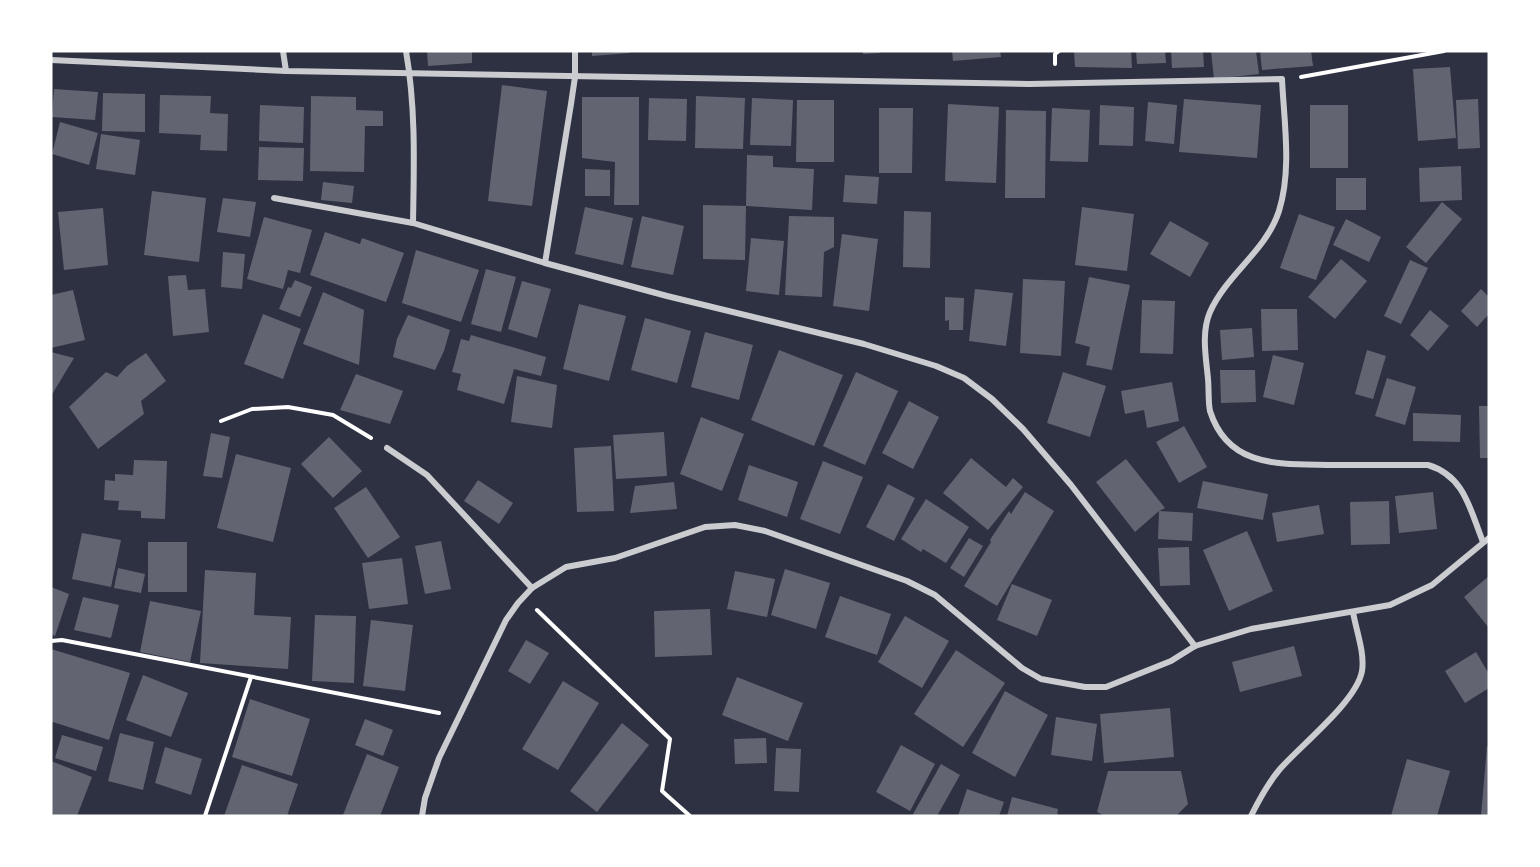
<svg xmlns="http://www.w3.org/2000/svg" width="1540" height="867" viewBox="0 0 1540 867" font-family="Roboto,sans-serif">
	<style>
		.building { fill: #626471 }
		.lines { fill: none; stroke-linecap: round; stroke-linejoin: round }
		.path { stroke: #fff; stroke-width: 4 }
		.minor { stroke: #caccd0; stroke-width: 6 }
	</style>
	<rect width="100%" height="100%" fill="#2d3142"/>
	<g class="building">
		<path d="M427,51H472V63L428,66Z"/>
		<path d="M592,51H630V53L592,56Z"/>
		<path d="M863,51H880V53L863,54Z"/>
		<path d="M952,51H1000L1001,57L953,61Z"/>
		<path d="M1074,51H1131L1132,68L1075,67Z"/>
		<path d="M1136,51H1165L1166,63L1137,64Z"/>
		<path d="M1171,51H1203L1204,67L1172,68Z"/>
		<path d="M1211,51H1256L1259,74L1214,79Z"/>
		<path d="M1260,51H1311L1313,66L1262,70Z"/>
		<path d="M1450,67L1456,138L1418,141L1413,69Z"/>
		<path d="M502,85L547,91L532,206L488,201Z"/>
		<path d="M54,89L98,92L95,120L52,117Z"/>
		<path d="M103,93L145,94V132L102,131Z"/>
		<path d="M160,95L211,96L210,113L228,114L227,151L200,150L201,135L159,133Z"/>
		<path d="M311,96L356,97V110L383,111V126H365L364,172L310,171Z"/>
		<path d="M696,96L745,98L743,149L695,148Z"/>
		<path d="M582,97H639V205H614L615,162L582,158Z"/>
		<path d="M649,98L687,99L686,141L648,140Z"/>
		<path d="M752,98L793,100L791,146L750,145Z"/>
		<path d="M1184,99L1261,105L1257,158L1179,152Z"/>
		<path d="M1478,99L1480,148L1458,149L1456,100Z"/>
		<path d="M797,100H834V162H796Z"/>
		<path d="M1148,102L1177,105L1174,144L1145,141Z"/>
		<path d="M948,104L999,107L996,183L945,181Z"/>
		<path d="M260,105L304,107L303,143L259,141Z"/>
		<path d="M1100,105L1134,107L1133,146L1099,145Z"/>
		<rect x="1310" y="105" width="38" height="63"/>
		<path d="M879,108H913L912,173H879Z"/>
		<path d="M1052,108L1090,110L1088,162L1050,161Z"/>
		<path d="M1006,110L1046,111L1045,198H1005Z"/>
		<path d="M60,122L98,133L89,165L52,154Z"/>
		<path d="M101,134L140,140L135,175L96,169Z"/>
		<path d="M259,147L304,148L303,181L258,180Z"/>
		<path d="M747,155L773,156V167L814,169L812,210L746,206Z"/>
		<path d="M1461,166L1462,200L1420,202L1419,168Z"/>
		<path d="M585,169L610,170V196H585Z"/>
		<path d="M845,175L879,177L877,204L843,202Z"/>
		<rect x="1336" y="178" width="30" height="32"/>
		<path d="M323,182L354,186L352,203L321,200Z"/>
		<path d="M152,191L206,198L199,262L144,255Z"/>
		<path d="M223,198L256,202L250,237L217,232Z"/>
		<path d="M1442,202L1462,219L1426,263L1406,247Z"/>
		<path d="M703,205L746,206L745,260L703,259Z"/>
		<path d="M585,207L633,218L623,265L575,254Z"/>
		<path d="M1082,207L1134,214L1127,271L1075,265Z"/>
		<path d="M103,208L108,265L64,270L58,212Z"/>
		<path d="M904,211L931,212L930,268L903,267Z"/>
		<path d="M1299,214L1335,227L1316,280L1280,268Z"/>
		<path d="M642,216L684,226L673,275L631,267Z"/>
		<path d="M789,216L834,217V247L824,252L822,297L785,295Z"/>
		<path d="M264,217L312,230L300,273L288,270L283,289L247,279Z"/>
		<path d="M1346,219L1381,237L1369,262L1333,245Z"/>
		<path d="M1170,221L1209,243L1190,277L1150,254Z"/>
		<path d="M325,232L360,244L362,238L404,253L386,302L310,275Z"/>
		<path d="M842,234L878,239L869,311L833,306Z"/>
		<path d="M751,238L784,241L779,295L746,291Z"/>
		<path d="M416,250L479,270L461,322L402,303Z"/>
		<path d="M223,252L245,254L242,289L221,287Z"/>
		<path d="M1341,259L1367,281L1335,319L1308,297Z"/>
		<path d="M1410,260L1428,268L1401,324L1384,316Z"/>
		<path d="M486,269L516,277L501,332L471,324Z"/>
		<path d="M186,275L188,290L205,289L209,332L173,336L168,276Z"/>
		<path d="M1089,277L1130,285L1112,370L1086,365L1090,347L1075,343Z"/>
		<path d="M1023,279L1065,281L1061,356L1020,353Z"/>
		<path d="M295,280L312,287L300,317L279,309L288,287L291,288Z"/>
		<path d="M522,281L551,289L537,338L508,329Z"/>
		<path d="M975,289L1013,293L1006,346L969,341Z"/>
		<path d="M1481,289L1489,297V314L1477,327L1461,311Z"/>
		<path d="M73,290L85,340L51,348V295Z"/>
		<path d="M323,292L364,310L359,365L303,344Z"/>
		<path d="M945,297L964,298L963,330H949V320L945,321Z"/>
		<path d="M1142,300L1175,301L1173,354L1140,353Z"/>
		<path d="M579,304L626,316L609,381L563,369Z"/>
		<path d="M1261,309H1297L1298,350L1262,351Z"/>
		<path d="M1430,310L1449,326L1428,351L1410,335Z"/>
		<path d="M263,314L301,329L283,379L244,364Z"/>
		<path d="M408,315L450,330L444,351L435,370L393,357L397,339Z"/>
		<path d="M645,318L691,331L677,383L631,370Z"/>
		<path d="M1252,328L1254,357L1222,360L1220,330Z"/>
		<path d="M705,332L753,345L739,400L691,387Z"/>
		<path d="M471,335L546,357L541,376L514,369L504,404L457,390L461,374L452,372L461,339L469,341Z"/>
		<path d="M779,350L843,375L814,446L751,420Z"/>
		<path d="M1367,350L1386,356L1373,399L1355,394Z"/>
		<path d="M51,352L74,358L51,396Z"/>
		<path d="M146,353L166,381L141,401L144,414L98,449L69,407L106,372L117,377L127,366Z"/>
		<path d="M1273,355L1304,363L1294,405L1263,397Z"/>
		<path d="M1220,370H1255L1256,402L1221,403Z"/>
		<path d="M856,372L898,391L865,465L823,446Z"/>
		<path d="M1063,372L1106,386L1090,437L1047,423Z"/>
		<path d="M356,374L403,391L390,424L340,410Z"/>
		<path d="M517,376L557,385L552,428L511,422Z"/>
		<path d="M1387,378L1416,387L1405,425L1375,416Z"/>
		<path d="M1172,382L1179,421L1147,428L1144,410L1125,414L1121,391Z"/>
		<path d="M909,401L939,417L913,469L882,453Z"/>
		<path d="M1479,406H1489V458H1480Z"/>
		<path d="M1413,413L1461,415L1460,442L1413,441Z"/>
		<path d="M701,417L744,434L722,491L680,474Z"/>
		<path d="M1184,426L1207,467L1179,483L1156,442Z"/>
		<path d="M664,432L667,476L616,479L613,435Z"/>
		<path d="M211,433L230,437L222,478L203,476Z"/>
		<path d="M329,437L362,471L333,498L301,464Z"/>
		<path d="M611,446L614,511L577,512L574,448Z"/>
		<path d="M236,454L291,468L273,542L217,528Z"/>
		<path d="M971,458L1006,487L1013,478L1023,487L988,530L943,493Z"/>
		<path d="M1126,459L1165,508L1159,511L1193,513L1192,541L1158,539L1159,511L1135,532L1096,482Z"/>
		<path d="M134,460L167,461L165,519L141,518V511L118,510L119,501L104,500L105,480L115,481V474L133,475Z"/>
		<path d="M823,461L863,477L840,534L800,519Z"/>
		<path d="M749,465L798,482L787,517L738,500Z"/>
		<path d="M478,480L513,503L499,524L464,501Z"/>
		<path d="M1203,481L1268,494L1263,520L1197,508Z"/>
		<path d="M674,482L677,509L630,513L635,486Z"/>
		<path d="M888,484L915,498L894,541L866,527Z"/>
		<path d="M366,487L400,537L368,558L334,508Z"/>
		<path d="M1025,492L1054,511L997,606L964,586L991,542L990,540L1009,511L1011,514Z"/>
		<path d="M1433,492L1437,529L1399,533L1395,496Z"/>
		<path d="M926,499L969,527L946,563L923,549L921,552L901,539Z"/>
		<path d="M1389,501L1390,544L1351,545L1350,502Z"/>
		<path d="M1319,505L1324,534L1277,542L1272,513Z"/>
		<path d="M1247,531L1273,591L1229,611L1203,550Z"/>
		<path d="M82,533L121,540L111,587L72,579Z"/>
		<path d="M969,538L983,546L964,577L950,568Z"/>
		<path d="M441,541L451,589L425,594L415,546Z"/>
		<rect x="148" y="542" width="39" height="50"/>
		<path d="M1189,547L1190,585L1160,586L1158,548Z"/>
		<path d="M402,558L408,604L369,609L362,563Z"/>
		<path d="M118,568L145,574L141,593L114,588Z"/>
		<path d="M785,569L830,583L816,629L771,615Z"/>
		<path d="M205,570L256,573L254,615L291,617L288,669L200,663Z"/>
		<path d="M735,571L775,579L767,617L727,609Z"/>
		<path d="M1489,576V628L1464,597Z"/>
		<path d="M1012,584L1052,600L1037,636L997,620Z"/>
		<path d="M51,587L69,594L55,636L51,634Z"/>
		<path d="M840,596L891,614L877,655L825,637Z"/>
		<path d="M83,597L119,605L111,638L74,630Z"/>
		<path d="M150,601L201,611L190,662L140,652Z"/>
		<path d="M710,609L712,655L655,657L654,611Z"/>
		<path d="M315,615L356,616L354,683L312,681Z"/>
		<path d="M905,616L949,641L922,688L878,662Z"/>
		<path d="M371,620L413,625L405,691L363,686Z"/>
		<path d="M526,640L549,653L530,684L508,671Z"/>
		<path d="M1294,646L1302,676L1240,692L1232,662Z"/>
		<path d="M51,649L130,673L109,740L53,722L51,726Z"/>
		<path d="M956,650L1005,683L963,747L914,714Z"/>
		<path d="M1476,652L1489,674V688L1465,703L1445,671Z"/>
		<path d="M143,675L188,693L171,737L126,720Z"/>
		<path d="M737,677L803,703L788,741L722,715Z"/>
		<path d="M563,681L599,703L558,770L522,749Z"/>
		<path d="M1005,691L1048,715L1015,777L972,753Z"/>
		<path d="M250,699L310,719L292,776L232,757Z"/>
		<path d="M1170,708L1174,757L1104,763L1100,714Z"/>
		<path d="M1056,717L1097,724L1092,761L1051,755Z"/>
		<path d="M365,719L393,730L383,756L355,745Z"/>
		<path d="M622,723L649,745L597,812L570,791Z"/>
		<path d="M120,733L154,742L143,790L108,781Z"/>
		<path d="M62,735L103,747L96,771L55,758Z"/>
		<path d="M766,738L767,763L735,764L734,739Z"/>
		<path d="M901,745L935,764L910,811L876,792Z"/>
		<path d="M1487,746L1489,747V816H1481Z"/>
		<path d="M165,747L202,759L191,795L155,783Z"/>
		<path d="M776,748L801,749L799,792L774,791Z"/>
		<path d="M367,754L399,767L380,816H346L343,815Z"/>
		<path d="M1407,759L1450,771L1437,816H1391Z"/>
		<path d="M51,761L92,777L77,816H51Z"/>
		<path d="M941,764L960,775L937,816H912Z"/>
		<path d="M242,765L298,784L287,816H224Z"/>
		<path d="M1108,771H1181L1188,804L1176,816H1105L1097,812Z"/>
		<path d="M967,789L1004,802L999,816H958Z"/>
		<path d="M1012,797L1058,809L1057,816H1007Z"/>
	</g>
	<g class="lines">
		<g class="path">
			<path d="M1055,64V54L1059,51"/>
			<path d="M1301,77L1444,51"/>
			<path d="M221,421L252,409L288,407L333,415L371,438"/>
			<path d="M537,610L670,739L662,791L690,816"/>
			<path d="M51,641L62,640L439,713"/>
			<path d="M205,816L251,677"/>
		</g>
		<g class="minor">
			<path d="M283,51L286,71"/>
			<path d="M406,51C416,109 414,165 413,223"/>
			<path d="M51,60L286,71L1029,84L1282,79C1284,122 1292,169 1279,211C1266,251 1227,274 1210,312C1201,333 1206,357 1208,379C1209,389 1208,402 1210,411C1228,468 1280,464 1328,465C1361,465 1395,465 1428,465C1465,476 1470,510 1483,542"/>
			<path d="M274,198L413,223L545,263L667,296L864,344L936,366L964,378L992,399L1023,429L1071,485L1195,646"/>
			<path d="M545,263L571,104L575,77V51"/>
			<path d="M387,448L427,475L532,588"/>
			<path d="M422,816L425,798L439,758L506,620L518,603L532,588L566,567L615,558L705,527L735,525L765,531L907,581L935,595L1022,668L1041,679L1085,687H1106L1171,661L1195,646L1251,629L1390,605L1432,585L1489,538"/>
			<path d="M1251,816C1259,800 1268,783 1280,769C1301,745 1357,701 1362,671C1365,653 1356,630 1353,612"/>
		</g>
	</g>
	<rect width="1540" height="867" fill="none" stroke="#ffffff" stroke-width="105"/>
</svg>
